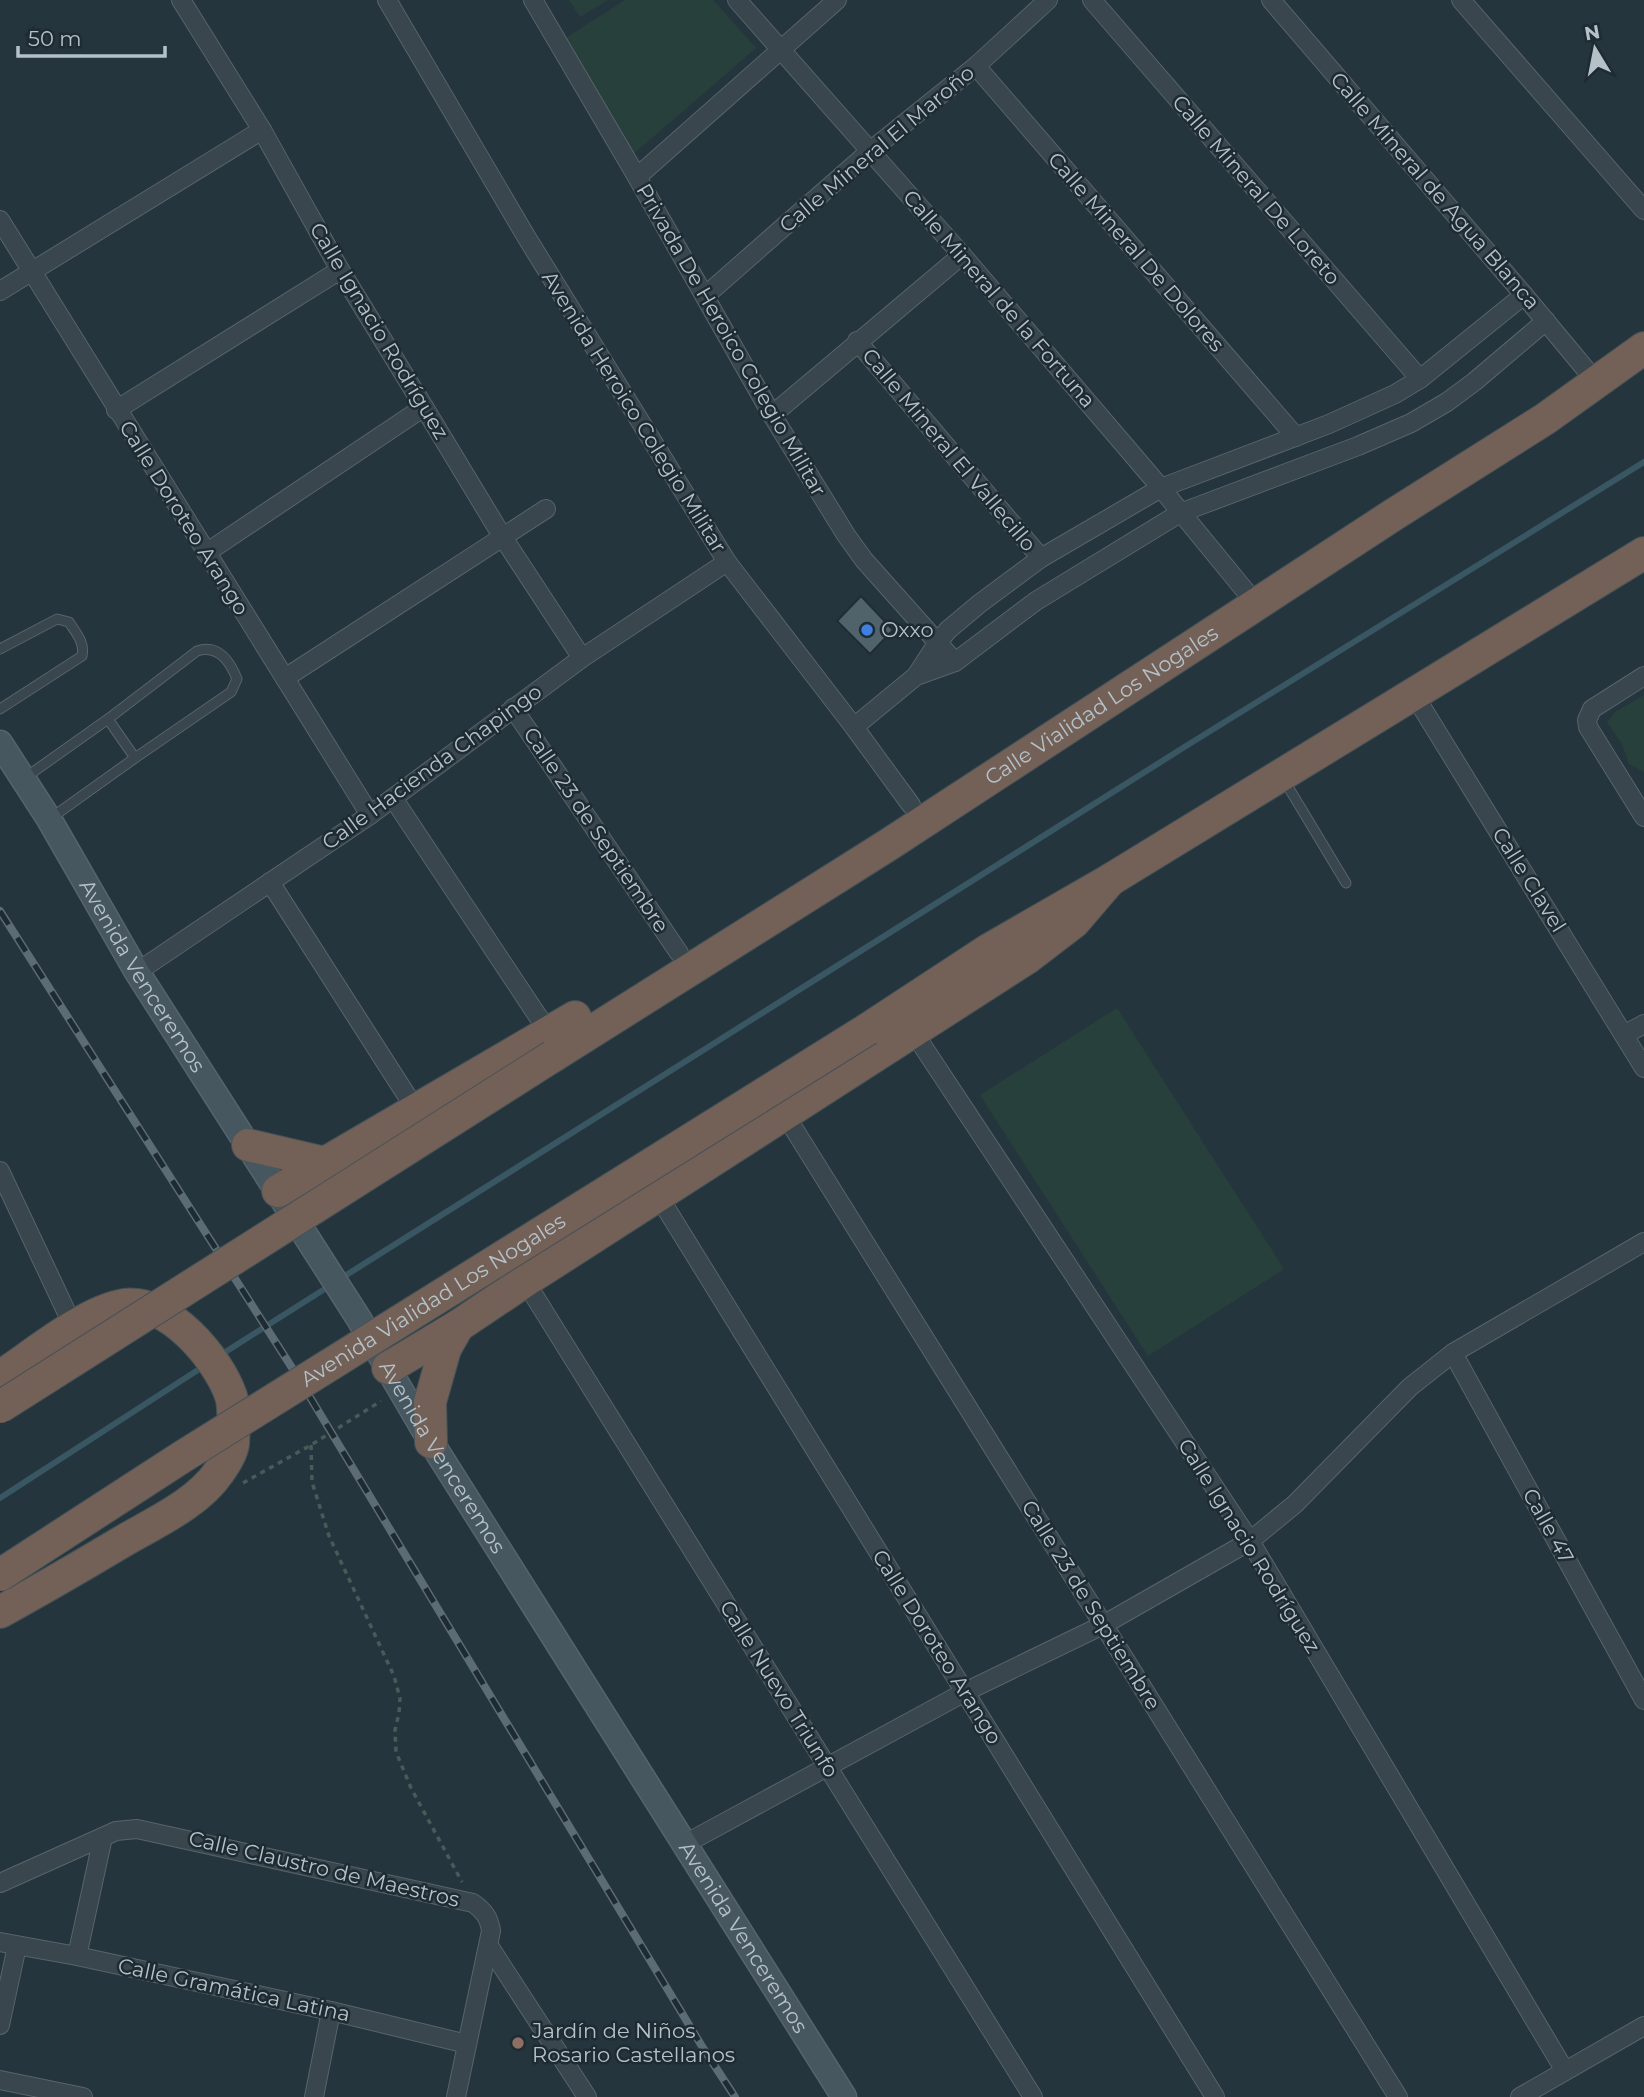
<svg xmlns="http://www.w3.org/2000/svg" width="1644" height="2097" viewBox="0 0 1644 2097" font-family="Montserrat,sans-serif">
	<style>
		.green { fill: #28403b }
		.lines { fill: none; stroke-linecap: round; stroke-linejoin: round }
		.stream { stroke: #395663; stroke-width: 6 }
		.building { fill: #50636a; stroke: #202d34; stroke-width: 2 }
		.lane-casing { stroke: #57646b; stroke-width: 11 }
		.street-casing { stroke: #57646b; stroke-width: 20 }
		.secondary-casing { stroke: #57646b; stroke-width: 27 }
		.highway-casing { stroke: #445158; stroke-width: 34 }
		.path { stroke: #475c59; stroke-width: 3.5; stroke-dasharray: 5 5; stroke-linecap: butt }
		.lane { stroke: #39464d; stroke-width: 9 }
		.street { stroke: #39464d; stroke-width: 18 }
		.secondary { stroke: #475760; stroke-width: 24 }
		.highway { stroke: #736056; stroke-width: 32 }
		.rail-casing { stroke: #5b6c74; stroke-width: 8 }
		.rail { stroke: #1e2b32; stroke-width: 5; stroke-dasharray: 16; stroke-linecap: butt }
		.highway-bridge-casing { stroke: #445158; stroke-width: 34; stroke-linecap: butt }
		.highway-bridge { stroke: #736056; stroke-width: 32 }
		.shop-dot { fill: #3f7fe0; stroke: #1e2b32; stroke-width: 2.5 }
		.education-dot { fill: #8d6e63; stroke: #1e2b32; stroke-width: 2.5 }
		.labels { text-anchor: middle; stroke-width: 5; stroke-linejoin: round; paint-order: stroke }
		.street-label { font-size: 21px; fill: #b4c1c8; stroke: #1e2b32 }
		.poi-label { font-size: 21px; fill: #b4c1c8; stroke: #1e2b32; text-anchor: start }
	</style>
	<rect width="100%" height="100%" fill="#25353d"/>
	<g class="green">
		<path d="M569,0H608L580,17Z"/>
		<path d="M625,0H713L756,48L631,156L564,39Z"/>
		<path d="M1644,695V772L1629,764L1622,744L1607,722L1615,712Z"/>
		<path d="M1117,1008L1284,1269L1148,1356L980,1095Z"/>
	</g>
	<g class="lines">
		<g class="stream">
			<path d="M340,1279L1186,746L1644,462"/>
			<path d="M219,1356L331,1285"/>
			<path d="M0,1498L204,1366"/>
		</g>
	</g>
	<path class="building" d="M861,596L893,630L870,654L837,621Z"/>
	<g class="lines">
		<defs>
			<g id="lane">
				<path d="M0,649L57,619L69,622C76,633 85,642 82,656L0,709"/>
				<path d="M108,719L197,651C218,644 230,661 237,679L231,692L135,758"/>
				<path d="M26,777L108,719L135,758L51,818"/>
				<path d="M1284,780L1346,883"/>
			</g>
			<g id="street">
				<path d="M181,0L262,130L340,270L424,407L502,536L582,658"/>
				<path d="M387,0L527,238L727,562L854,727L911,805"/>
				<path d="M533,0L637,177L772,415L846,535L864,560L955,662"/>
				<path d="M737,0L962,255L1161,488L1256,604"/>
				<path d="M1092,0L1420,379"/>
				<path d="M1271,0L1524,295L1597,383"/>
				<path d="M1461,0L1644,210"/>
				<path d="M976,66L1296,437"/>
				<path d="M637,177L837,0"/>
				<path d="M0,220L370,815"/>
				<path d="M0,291L262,130"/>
				<path d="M705,296L870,151L976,66L1048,0"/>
				<path d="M857,341L1041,558"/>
				<path d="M116,410L340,270"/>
				<path d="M772,415L962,255"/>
				<path d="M206,553L424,407"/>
				<path d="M916,676L938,642L948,630L979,604L1041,558L1161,488L1329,424L1395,394L1420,379L1524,295"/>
				<path d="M1644,676L1592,709L1587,720L1588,727L1644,817"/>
				<path d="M285,678L546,509"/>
				<path d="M1413,693L1644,1068"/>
				<path d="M513,708L679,953"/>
				<path d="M854,727L916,676L955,662L1036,601L1180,513L1358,446L1411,423L1447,402L1474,382L1546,321"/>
				<path d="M393,798L549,1033"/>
				<path d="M270,882L416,1110"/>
				<path d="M137,972L370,815L582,658L727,562"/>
				<path d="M914,1033L1250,1541L1565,2071"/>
				<path d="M1624,1035L1644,1024"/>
				<path d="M784,1113L1398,2097"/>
				<path d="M0,1171L74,1328"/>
				<path d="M659,1197L1215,2097"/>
				<path d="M525,1281L1033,2097"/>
				<path d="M1453,1353L1644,1700"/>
				<path d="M685,1844L965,1692L1103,1625L1250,1541L1295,1504L1410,1387L1453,1353L1644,1242"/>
				<path d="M0,1883L116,1831L137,1829L473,1903C484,1911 489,1917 491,1931L456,2097"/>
				<path d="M0,1942L77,1956L331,2011L467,2044"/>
				<path d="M489,1946L587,2097"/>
				<path d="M77,1956L103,1837"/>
				<path d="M0,2025L17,1946"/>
				<path d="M0,2080L83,2097"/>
				<path d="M314,2097L331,2011"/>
				<path d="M1520,2097L1644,2026"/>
			</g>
			<g id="secondary">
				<path id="s1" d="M0,743L49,819L137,972L359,1319L431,1442L844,2097"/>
			</g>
			<g id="highway">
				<path d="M868,1029L990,949L1110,880L1644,553"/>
				<path id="s2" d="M553,1056L888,845L1393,515L1545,419L1644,348"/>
				<path d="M248,1145L325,1163L575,1017"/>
				<path d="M278,1191L325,1163"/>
				<path d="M388,1368L458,1326"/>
				<path d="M0,1377C33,1355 86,1311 124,1305C168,1299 218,1358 231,1396C234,1405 234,1434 233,1444C232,1453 224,1465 219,1472C198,1503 156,1522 125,1540C83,1565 42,1589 0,1612"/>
				<path d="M431,1442L430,1402L445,1349L458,1326L525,1281L1027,958L1074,922L1110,880"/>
			</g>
		</defs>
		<use href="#lane" class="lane-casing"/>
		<use href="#street" class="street-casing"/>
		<use href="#secondary" class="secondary-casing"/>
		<use href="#highway" class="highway-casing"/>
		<g class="path">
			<path d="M311,1445L312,1482L329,1536L394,1676L400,1698L399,1713L395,1730L396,1752L411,1788L462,1882"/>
			<path d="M243,1483L311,1445L381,1401"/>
		</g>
		<use href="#lane" class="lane"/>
		<use href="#street" class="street"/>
		<use href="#secondary" class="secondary"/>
		<use href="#highway" class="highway"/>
		<defs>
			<path id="rail" d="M0,911L296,1374L703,2048L735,2097"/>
		</defs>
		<use href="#rail" class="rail-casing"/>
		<use href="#rail" class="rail"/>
		<defs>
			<g id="highway-bridge">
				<path d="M0,1407L553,1056"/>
				<path id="s3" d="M0,1575L182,1457L868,1029"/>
			</g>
		</defs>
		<use href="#highway-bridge" class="highway-bridge-casing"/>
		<use href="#highway-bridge" class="highway-bridge"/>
	</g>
	<circle class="shop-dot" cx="867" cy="630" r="7"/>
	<circle class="education-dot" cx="518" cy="2043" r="7"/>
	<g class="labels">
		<g class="street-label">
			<text transform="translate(877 149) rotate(-40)" y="7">Calle Mineral El Maroño</text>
			<text transform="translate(1256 190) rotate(49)" y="7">Calle Mineral De Loreto</text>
			<text transform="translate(1435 191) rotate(49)" y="7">Calle Mineral de Agua Blanca</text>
			<text transform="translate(1136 252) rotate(49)" y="7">Calle Mineral De Dolores</text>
			<text transform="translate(999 299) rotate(49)" y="7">Calle Mineral de la Fortuna</text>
			<text transform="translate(379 331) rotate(59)" y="7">Calle Ignacio Rodríguez</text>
			<text transform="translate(731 340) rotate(60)" y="7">Privada De Heroico Colegio Militar</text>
			<text transform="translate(634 412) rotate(58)" y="7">Avenida Heroico Colegio Militar</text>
			<text transform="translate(949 450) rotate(50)" y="7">Calle Mineral El Vallecillo</text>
			<text transform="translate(184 518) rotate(58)" y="7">Calle Doroteo Arango</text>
			<text dy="7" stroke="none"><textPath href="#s2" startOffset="651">Calle Vialidad Los Nogales</textPath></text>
			<text transform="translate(432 767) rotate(-36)" y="7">Calle Hacienda Chapingo</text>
			<text transform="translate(596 830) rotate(56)" y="7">Calle 23 de Septiembre</text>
			<text transform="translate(1529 880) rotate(58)" y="7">Calle Clavel</text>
			<text dy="7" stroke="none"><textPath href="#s1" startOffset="273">Avenida Venceremos</textPath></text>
			<text dy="7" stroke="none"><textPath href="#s3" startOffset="513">Avenida Vialidad Los Nogales</textPath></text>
			<text dy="7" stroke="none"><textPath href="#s1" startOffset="840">Avenida Venceremos</textPath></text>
			<text transform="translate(1548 1526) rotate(61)" y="7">Calle 47</text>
			<text transform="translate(1249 1546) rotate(58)" y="7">Calle Ignacio Rodríguez</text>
			<text transform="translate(1091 1605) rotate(58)" y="7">Calle 23 de Septiembre</text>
			<text transform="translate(937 1647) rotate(58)" y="7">Calle Doroteo Arango</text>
			<text transform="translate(779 1689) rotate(58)" y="7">Calle Nuevo Triunfo</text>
			<text transform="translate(324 1869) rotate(13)" y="7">Calle Claustro de Maestros</text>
			<text dy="7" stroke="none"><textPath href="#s1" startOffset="1407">Avenida Venceremos</textPath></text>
			<text transform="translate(234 1990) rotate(12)" y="7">Calle Gramática Latina</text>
		</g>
		<g class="poi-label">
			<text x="881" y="637">Oxxo</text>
			<text x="532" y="2038">Jardín de Niños<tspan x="532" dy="24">Rosario Castellanos</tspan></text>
		</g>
	</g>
	<g transform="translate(1595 49) rotate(350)" stroke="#1e2b32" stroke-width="5" paint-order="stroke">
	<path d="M0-5L12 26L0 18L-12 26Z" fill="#b4c1c8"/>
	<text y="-10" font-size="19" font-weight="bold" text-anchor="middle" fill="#b4c1c8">N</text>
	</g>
	<path d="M18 46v10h147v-10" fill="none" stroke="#b4c1c8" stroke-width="3.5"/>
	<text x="28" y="46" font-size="21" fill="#b4c1c8" stroke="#1e2b32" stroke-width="5" paint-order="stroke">50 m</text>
</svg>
